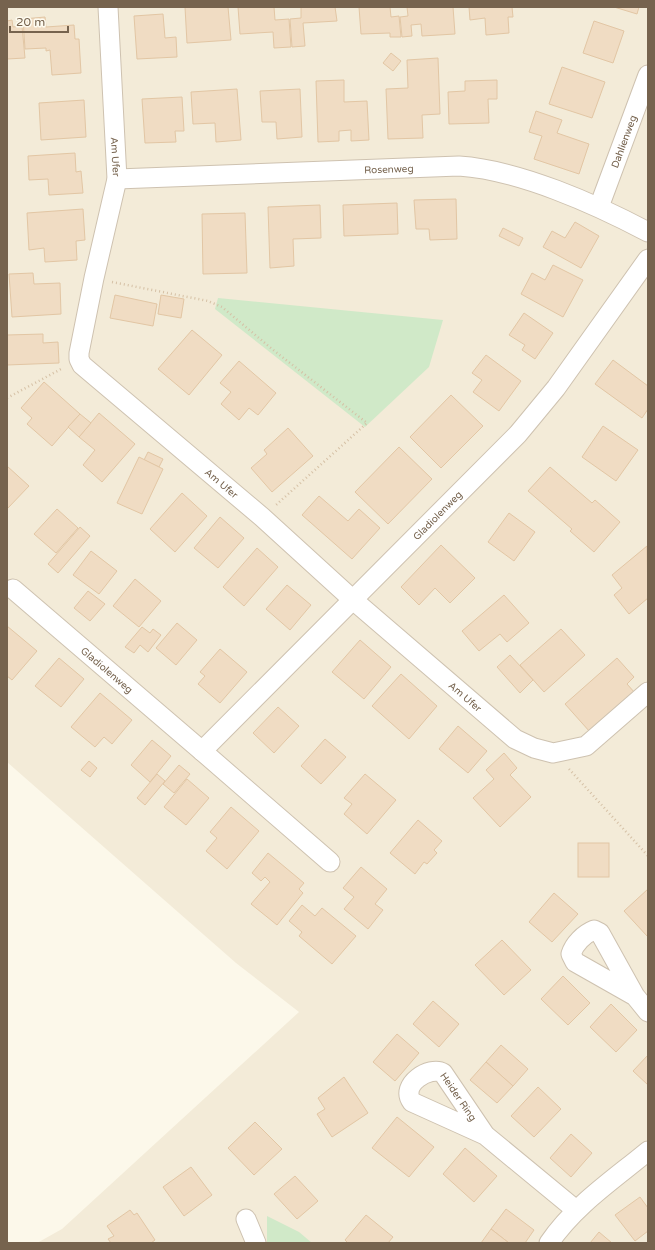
<svg xmlns="http://www.w3.org/2000/svg" width="655" height="1250" viewBox="0 0 655 1250" font-family="'Varela Round',sans-serif">
	<style>
		.residential { fill: #f3ebd8 }
		.green { fill: #d0e9c8 }
		.building { fill: #f0dcc3; stroke: #e2c6a4 }
		.lines { fill: none; stroke-linecap: round; stroke-linejoin: round }
		.minor-casing { stroke: #cec2b0; stroke-width: 21 }
		.path { stroke: #d5c0a5; stroke-width: 2.5; stroke-dasharray: 1 3; stroke-linecap: butt }
		.minor { stroke: #fff; stroke-width: 19 }
		.labels { text-anchor: middle; stroke-width: 3; stroke-linejoin: round; paint-order: stroke }
		.street-label { font-size: 10px; fill: #76634e; stroke: #fefbf0 }
	</style>
	<rect width="100%" height="100%" fill="#fcf8ea"/>
	<path class="residential" d="M7,7H648V1243H37L62,1229L299,1012L236,963L7,762Z"/>
	<g class="green">
		<path d="M218,298L443,320L429,367L365,427L215,309Z"/>
		<path d="M267,1216L299,1232L312,1243H267Z"/>
	</g>
	<g class="building">
		<path d="M185,7H228L231,40L187,43Z"/>
		<path d="M238,7H274L275,20L289,19L291,47L274,48L273,32L240,34Z"/>
		<path d="M301,7H335L337,21L303,23L305,46L292,47L290,19L301,18Z"/>
		<path d="M359,7H390L391,17L399,16L401,37H390V33L361,34Z"/>
		<path d="M407,7H453L455,34L422,36L421,24L411,25L412,36L402,37L400,17L408,16Z"/>
		<path d="M469,7H512L513,17H508L509,33L486,35L485,18L470,20Z"/>
		<path d="M614,7H639L637,14Z"/>
		<path d="M163,14L165,38L176,37L177,57L137,59L134,16Z"/>
		<path d="M45,17L46,27L74,25L75,39H79L81,73L52,75L50,50L46,51V48L25,49L23,19Z"/>
		<path d="M12,20L13,27L22,26L25,58L7,59V21Z"/>
		<path d="M594,21L624,31L613,63L583,53Z"/>
		<path d="M391,53L401,61L393,71L383,63Z"/>
		<path d="M438,58L440,114L422,115L423,138L388,139L386,89L408,88L407,60Z"/>
		<path d="M562,67L605,82L592,118L549,104Z"/>
		<path d="M344,80V102L367,101L369,140L351,141V130L339,131V141L318,142L316,81Z"/>
		<path d="M497,80V99H488L489,123L449,124L448,92L465,91V81Z"/>
		<path d="M237,89L241,140L216,142L215,123L193,124L191,92Z"/>
		<path d="M300,89L302,137L277,139L276,122H262L260,91Z"/>
		<path d="M182,97L184,131H175L176,142L145,143L142,99Z"/>
		<path d="M84,100L86,137L41,140L39,103Z"/>
		<path d="M536,111L562,120L557,133L589,144L579,174L534,159L542,136L529,132Z"/>
		<path d="M75,153L76,172L81,171L83,193L49,195L48,179L29,180L28,156Z"/>
		<path d="M456,199L457,239L430,240L429,229H416L414,200Z"/>
		<path d="M397,203L398,234L344,236L343,205Z"/>
		<path d="M320,205L321,238L293,239L294,266L270,268L268,207Z"/>
		<path d="M83,209L85,240L76,241L77,260L45,262L44,248L29,250L27,213Z"/>
		<path d="M245,213L247,273L203,274L202,214Z"/>
		<path d="M575,222L599,236L581,268L543,247L552,231L565,238Z"/>
		<path d="M503,228L523,238L519,246L499,236Z"/>
		<path d="M553,265L583,280L563,317L521,294L532,273L545,280Z"/>
		<path d="M33,273L34,284L60,283L61,314L12,317L9,274Z"/>
		<path d="M115,295L157,304L153,326L110,318Z"/>
		<path d="M161,295L184,299L181,318L158,314Z"/>
		<path d="M524,313L553,333L535,359L522,350L525,345L509,335Z"/>
		<path d="M192,330L222,355L189,395L158,369Z"/>
		<path d="M43,334V343L58,342L59,363L7,365V335Z"/>
		<path d="M486,355L521,381L499,411L473,392L482,380L472,373Z"/>
		<path d="M613,360L648,386V409L642,418L595,384Z"/>
		<path d="M239,361L276,393L258,415L249,408L239,420L221,404L231,392L220,383Z"/>
		<path d="M44,382L80,414L52,446L27,424L32,418L21,408Z"/>
		<path d="M451,395L483,426L441,468L410,437Z"/>
		<path d="M99,413L135,444L102,482L83,465L95,450L79,437Z"/>
		<path d="M80,414L91,423L79,437L68,427Z"/>
		<path d="M603,426L638,450L616,481L582,457Z"/>
		<path d="M288,428L313,456L272,492L251,468L267,454L264,450Z"/>
		<path d="M399,447L432,479L388,524L355,492Z"/>
		<path d="M148,452L163,459L159,467L144,460Z"/>
		<path d="M139,457L163,469L142,514L117,503Z"/>
		<path d="M7,466L29,486L8,508H7Z"/>
		<path d="M550,467L592,503L595,500L620,522L594,552L570,531L572,529L528,491Z"/>
		<path d="M182,493L207,516L175,552L150,529Z"/>
		<path d="M319,496L348,521L359,509L380,528L352,559L302,515Z"/>
		<path d="M57,509L78,528L56,553L34,534Z"/>
		<path d="M509,513L535,532L514,561L488,542Z"/>
		<path d="M220,517L244,538L218,568L194,548Z"/>
		<path d="M80,527L90,536L58,573L48,564Z"/>
		<path d="M441,545L475,578L450,603L435,588L419,605L401,587Z"/>
		<path d="M647,546L648,598L629,614L614,595L622,588L612,575Z"/>
		<path d="M257,548L278,567L244,606L223,587Z"/>
		<path d="M91,551L117,571L99,594L73,575Z"/>
		<path d="M135,579L161,601L139,627L113,606Z"/>
		<path d="M287,585L311,605L290,630L266,609Z"/>
		<path d="M88,591L105,604L90,621L74,608Z"/>
		<path d="M504,595L529,623L507,642L500,634L479,651L462,631Z"/>
		<path d="M177,623L197,640L176,665L156,648Z"/>
		<path d="M7,626L37,651L12,680L7,676Z"/>
		<path d="M142,627L150,633L153,629L161,635L148,652L140,645L134,653L125,647Z"/>
		<path d="M561,629L585,655L544,692L520,665Z"/>
		<path d="M360,640L391,667L364,699L332,672Z"/>
		<path d="M220,649L247,672L220,703L198,684L205,676L200,672Z"/>
		<path d="M510,655L533,680L520,693L497,667Z"/>
		<path d="M59,658L84,679L61,707L35,686Z"/>
		<path d="M617,658L634,677L627,684L635,693L590,732L565,704Z"/>
		<path d="M401,674L437,706L409,739L372,706Z"/>
		<path d="M100,693L132,720L112,744L104,737L95,747L71,727Z"/>
		<path d="M278,707L299,726L274,753L253,733Z"/>
		<path d="M458,726L487,751L468,773L439,749Z"/>
		<path d="M325,739L346,757L321,784L301,766Z"/>
		<path d="M152,740L171,756L150,782L131,765Z"/>
		<path d="M504,753L517,768L510,775L531,797L500,827L473,798L494,779L486,770Z"/>
		<path d="M89,761L97,768L90,777L81,770Z"/>
		<path d="M179,765L190,774L174,793L163,784Z"/>
		<path d="M157,774L165,781L145,805L137,798Z"/>
		<path d="M365,774L396,800L367,834L344,814L352,804L344,798Z"/>
		<path d="M187,779L209,798L186,825L164,807Z"/>
		<path d="M231,807L259,831L227,869L206,851L217,838L210,832Z"/>
		<path d="M418,820L442,841L434,850L437,853L427,864L424,862L415,874L390,853Z"/>
		<rect x="578" y="843" width="31" height="34"/>
		<path d="M268,853L304,883L299,889L303,893L277,925L251,904L270,882L265,877L261,881L252,873Z"/>
		<path d="M361,867L387,889L375,904L383,910L368,929L344,909L354,897L343,888Z"/>
		<path d="M648,889V934L647,936L624,911Z"/>
		<path d="M554,893L578,914L552,942L529,922Z"/>
		<path d="M302,905L315,916L322,908L356,936L332,964L299,936L302,932L289,921Z"/>
		<path d="M502,940L531,970L504,995L475,965Z"/>
		<path d="M563,976L590,1003L568,1025L541,999Z"/>
		<path d="M433,1001L459,1024L439,1047L413,1024Z"/>
		<path d="M611,1004L637,1030L616,1052L590,1027Z"/>
		<path d="M397,1034L419,1053L395,1081L373,1062Z"/>
		<path d="M501,1045L528,1069L513,1086L486,1062Z"/>
		<path d="M648,1055V1085L633,1071Z"/>
		<path d="M486,1062L513,1086L497,1103L470,1080Z"/>
		<path d="M344,1077L368,1113L332,1137L317,1114L325,1109L318,1098Z"/>
		<path d="M538,1087L561,1109L534,1137L511,1116Z"/>
		<path d="M397,1117L434,1147L409,1177L372,1148Z"/>
		<path d="M255,1122L282,1149L254,1175L228,1148Z"/>
		<path d="M571,1134L592,1153L571,1177L550,1158Z"/>
		<path d="M465,1148L497,1176L474,1202L443,1174Z"/>
		<path d="M191,1167L212,1195L184,1216L163,1187Z"/>
		<path d="M295,1176L318,1201L297,1219L274,1194Z"/>
		<path d="M640,1197L648,1208V1231L635,1241L615,1215Z"/>
		<path d="M506,1209L534,1230L525,1243H509L491,1229Z"/>
		<path d="M130,1210L134,1215L137,1213L155,1240L151,1243H111L108,1239L114,1236L107,1226Z"/>
		<path d="M366,1215L393,1237L388,1243H348L345,1240Z"/>
		<path d="M491,1229L509,1243H481Z"/>
		<path d="M599,1232L612,1243H590Z"/>
	</g>
	<g class="lines">
		<defs>
			<g id="minor">
				<path id="s1" d="M108,7L117,179L94,278L79,353V359L82,365L262,517L352,599L515,739L534,748L553,753L586,746L648,692"/>
				<path id="s2" d="M117,179L459,166C519,170 595,204 648,232"/>
				<path id="s3" d="M599,207L648,75"/>
				<path id="s4" d="M13,589L202,751L518,434L556,388L648,259"/>
				<path d="M202,751L330,862"/>
				<path d="M635,996L575,962L571,954C574,944 584,934 594,930L600,933L635,996L648,1012"/>
				<path id="s5" d="M485,1135L412,1102C399,1085 430,1065 443,1073L485,1135L576,1210"/>
				<path d="M246,1219L256,1243"/>
				<path d="M549,1243C575,1205 613,1180 648,1151"/>
			</g>
		</defs>
		<use href="#minor" class="minor-casing"/>
		<g class="path">
			<path d="M112,282L208,301L222,307L272,349L367,423L276,505"/>
			<path d="M7,398L63,368"/>
			<path d="M569,769L648,856"/>
		</g>
		<use href="#minor" class="minor"/>
	</g>
	<g class="labels">
		<g class="street-label">
			<text dy="4" stroke="none"><textPath href="#s3" startOffset="70">Dahlienweg</textPath></text>
			<text dy="4" stroke="none"><textPath href="#s1" startOffset="150">Am Ufer</textPath></text>
			<text dy="4" stroke="none"><textPath href="#s2" startOffset="272">Rosenweg</textPath></text>
			<text dy="4" stroke="none"><textPath href="#s1" startOffset="546">Am Ufer</textPath></text>
			<text dy="4" stroke="none"><textPath href="#s4" startOffset="582">Gladiolenweg</textPath></text>
			<text dy="4" stroke="none"><textPath href="#s4" startOffset="124">Gladiolenweg</textPath></text>
			<text dy="4" stroke="none"><textPath href="#s1" startOffset="870">Am Ufer</textPath></text>
			<text dy="4" stroke="none"><textPath href="#s5" startOffset="163">Heider Ring</textPath></text>
		</g>
	</g>
	<rect width="655" height="1250" fill="none" stroke="#76634e" stroke-width="16"/>
	<path d="M10 26v6h58v-6" fill="none" stroke="#76634e" stroke-width="2"/>
	<text x="16" y="26" font-size="12" fill="#76634e" stroke="#fefbf0" stroke-width="3" paint-order="stroke">20 m</text>
</svg>
